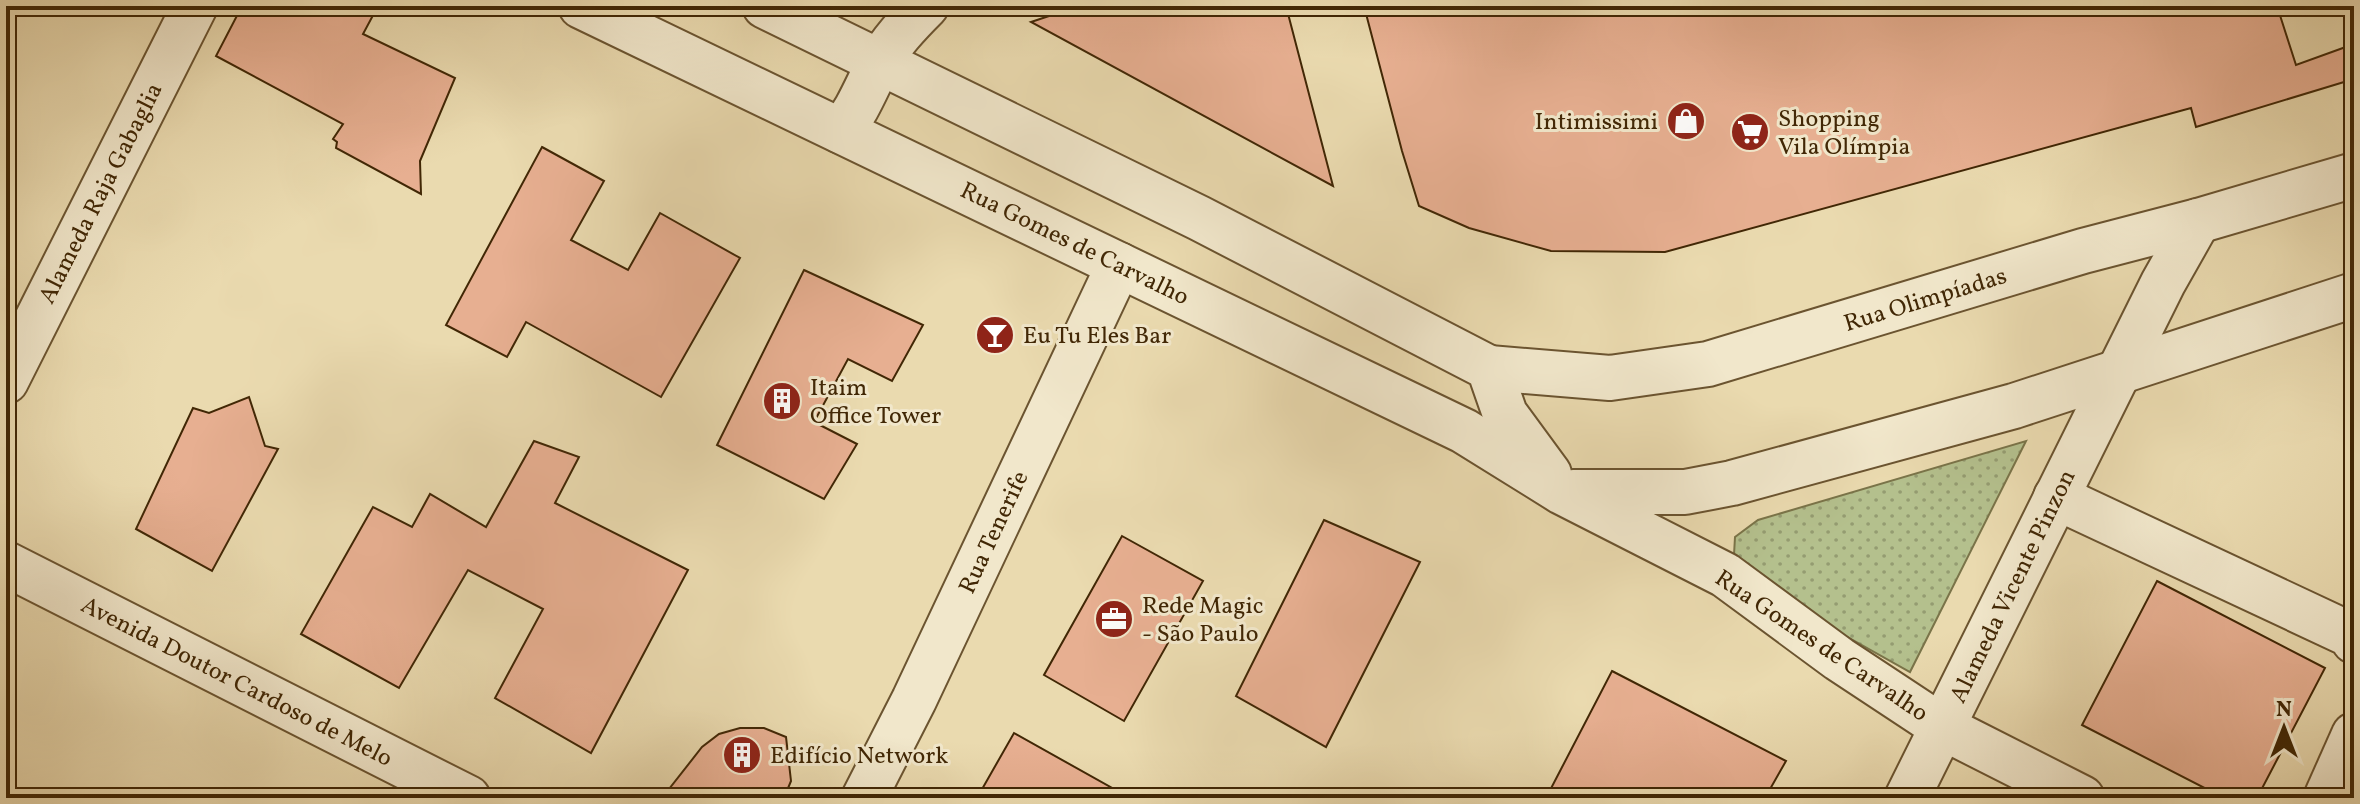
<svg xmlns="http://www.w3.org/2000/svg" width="2360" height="804" viewBox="0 0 2360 804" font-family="Vollkorn,serif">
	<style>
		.park { fill: url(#park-dots); stroke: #7a7449; stroke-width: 2 }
		.building { fill: #e7af91; stroke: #412705; stroke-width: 2 }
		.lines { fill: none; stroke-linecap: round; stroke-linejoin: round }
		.minor-casing { stroke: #6b5430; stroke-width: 48 }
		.minor { stroke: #f1e7cb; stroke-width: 44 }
		.labels { text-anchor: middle; stroke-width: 6; stroke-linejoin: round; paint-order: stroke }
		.poi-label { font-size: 24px; fill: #412705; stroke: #f1e7cb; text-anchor: start }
		.street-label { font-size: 24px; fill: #412705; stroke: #f1e7cb }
	</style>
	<defs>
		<pattern id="park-dots" width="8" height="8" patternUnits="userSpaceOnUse" patternTransform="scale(2)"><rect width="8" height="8" fill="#b4c08d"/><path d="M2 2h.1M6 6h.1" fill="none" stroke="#949c71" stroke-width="1.8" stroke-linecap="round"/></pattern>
	</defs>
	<rect width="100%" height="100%" fill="#eadaaf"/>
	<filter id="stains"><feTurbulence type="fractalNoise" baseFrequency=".0025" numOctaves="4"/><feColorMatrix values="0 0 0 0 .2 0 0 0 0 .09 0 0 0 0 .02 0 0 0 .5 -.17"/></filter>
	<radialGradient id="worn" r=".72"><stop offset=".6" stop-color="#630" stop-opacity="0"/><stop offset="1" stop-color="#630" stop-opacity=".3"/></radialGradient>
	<path class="park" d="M2026,441L1910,672L1733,573L1735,537L1758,520Z"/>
	<g class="building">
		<path d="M242,6H378L363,34L455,78L420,161L421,194L336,148L337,142L333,139L343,124L216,56Z"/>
		<path d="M1079,6H1286L1333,186L1031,22Z"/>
		<path d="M1364,6H2277L2296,65L2354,44V79L2196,127L2191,108L1665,252L1551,251L1469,228L1419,206L1402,151Z"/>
		<path d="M542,147L604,181L571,240L628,270L660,213L740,258L661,397L526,322L507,357L446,325Z"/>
		<path d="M804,270L923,325L892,381L848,359L814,422L857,444L824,499L717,445Z"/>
		<path d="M249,397L265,446L278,449L212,571L136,529L193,408L209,413Z"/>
		<path d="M534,441L579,457L555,503L688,570L591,753L495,698L543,609L468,570L399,688L301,634L373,507L412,527L430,494L486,527Z"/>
		<path d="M1324,520L1420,562L1326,747L1236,696Z"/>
		<path d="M1122,536L1203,581L1124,721L1044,675Z"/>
		<path d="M2157,581L2325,668L2257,798H2224L2082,725Z"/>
		<path d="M1612,671L1786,761L1765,798H1546Z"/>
		<path d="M740,728H764L786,737L791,781L784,798H662L702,747L719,734Z"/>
		<path d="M1014,733L1130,798H977Z"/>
	</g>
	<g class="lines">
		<defs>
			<g id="minor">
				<path d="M581,6L1464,431L1562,492L1725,575L1839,659L1942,727L2082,798"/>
				<path d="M765,6L1199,218L1489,368L1505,414L1549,474"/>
				<path d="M841,131C858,110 866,88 878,65C891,42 908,24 926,6"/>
				<path d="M1489,368L1610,378L1708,364L2083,251L2198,221L2354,175"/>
				<path d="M6,381L195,6"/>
				<path d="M1573,492H1685L1732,483L2014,406L2354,295"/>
				<path d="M2056,497L2353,636L2354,641"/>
				<path d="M6,564L468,798"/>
				<path d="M864,798L914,700L1119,265"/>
				<path d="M1907,798L2163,283L2198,221"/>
				<path d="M2326,798L2354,735"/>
			</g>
		</defs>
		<use href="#minor" class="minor-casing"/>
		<use href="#minor" class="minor"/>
	</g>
	<defs>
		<symbol id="shop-disc" viewBox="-11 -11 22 22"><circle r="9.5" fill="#8f2418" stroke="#f1e7cb"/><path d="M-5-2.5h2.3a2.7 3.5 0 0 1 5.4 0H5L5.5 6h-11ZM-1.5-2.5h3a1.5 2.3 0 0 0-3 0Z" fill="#fff"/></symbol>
		<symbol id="supermarket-disc" viewBox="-11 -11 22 22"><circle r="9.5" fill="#8f2418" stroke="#f1e7cb"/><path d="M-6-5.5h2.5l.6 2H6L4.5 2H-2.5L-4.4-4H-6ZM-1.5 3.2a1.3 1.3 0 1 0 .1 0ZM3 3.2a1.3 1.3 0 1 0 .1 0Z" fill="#fff"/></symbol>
		<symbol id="bar-disc" viewBox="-11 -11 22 22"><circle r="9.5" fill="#8f2418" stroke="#f1e7cb"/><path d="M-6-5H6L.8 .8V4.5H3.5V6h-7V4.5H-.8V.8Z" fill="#fff"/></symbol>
		<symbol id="building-disc" viewBox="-11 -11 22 22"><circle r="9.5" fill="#8f2418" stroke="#f1e7cb"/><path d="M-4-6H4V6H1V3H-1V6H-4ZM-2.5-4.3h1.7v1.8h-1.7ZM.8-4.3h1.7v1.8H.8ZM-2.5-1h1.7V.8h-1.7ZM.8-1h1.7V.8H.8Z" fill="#fff"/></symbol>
		<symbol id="office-disc" viewBox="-11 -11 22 22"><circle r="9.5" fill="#8f2418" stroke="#f1e7cb"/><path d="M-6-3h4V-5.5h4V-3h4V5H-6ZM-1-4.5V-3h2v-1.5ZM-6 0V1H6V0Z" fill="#fff"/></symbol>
	</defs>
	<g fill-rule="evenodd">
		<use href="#shop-disc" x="1664" y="99" width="44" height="44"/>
		<use href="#supermarket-disc" x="1728" y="110" width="44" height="44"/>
		<use href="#bar-disc" x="973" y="313" width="44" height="44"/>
		<use href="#building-disc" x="760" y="379" width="44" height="44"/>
		<use href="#office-disc" x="1092" y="597" width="44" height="44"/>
		<use href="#building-disc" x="720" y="733" width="44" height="44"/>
	</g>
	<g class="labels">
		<g class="poi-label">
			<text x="1778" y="126">Shopping<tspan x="1778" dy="28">Vila Olímpia</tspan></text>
			<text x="1658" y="129" text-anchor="end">Intimissimi</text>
			<text x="1023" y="343">Eu Tu Eles Bar</text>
			<text x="810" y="395">Itaim<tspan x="810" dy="28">Office Tower</tspan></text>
			<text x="1142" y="613">Rede Magic<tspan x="1142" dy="28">- São Paulo</tspan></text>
			<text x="770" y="763">Edifício Network</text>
		</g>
		<g class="street-label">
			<text transform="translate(100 193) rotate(-63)" y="8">Alameda Raja Gabaglia</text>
			<text transform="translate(1075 243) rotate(26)" y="8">Rua Gomes de Carvalho</text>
			<text transform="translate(1925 299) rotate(-17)" y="8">Rua Olimpíadas</text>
			<text transform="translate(993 532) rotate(-65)" y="8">Rua Tenerife</text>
			<text transform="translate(2012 586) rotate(-64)" y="8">Alameda Vicente Pinzon</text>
			<text transform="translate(1822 645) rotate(34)" y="8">Rua Gomes de Carvalho</text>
			<text transform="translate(237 681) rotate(27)" y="8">Avenida Doutor Cardoso de Melo</text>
		</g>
	</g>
	<rect width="2360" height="804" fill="none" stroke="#eadaaf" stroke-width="32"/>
	<rect x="8" y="8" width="2344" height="788" fill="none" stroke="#412705" stroke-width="4"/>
	<rect x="16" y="16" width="2328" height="772" fill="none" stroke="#412705" stroke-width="2"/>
	<g transform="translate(2284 728)" stroke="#f1e7cb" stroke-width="6" paint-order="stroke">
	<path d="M0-6L14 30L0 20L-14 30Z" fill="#412705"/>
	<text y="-12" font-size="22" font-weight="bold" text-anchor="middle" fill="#412705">N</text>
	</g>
	<rect width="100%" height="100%" filter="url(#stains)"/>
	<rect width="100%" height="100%" fill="url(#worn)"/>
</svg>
